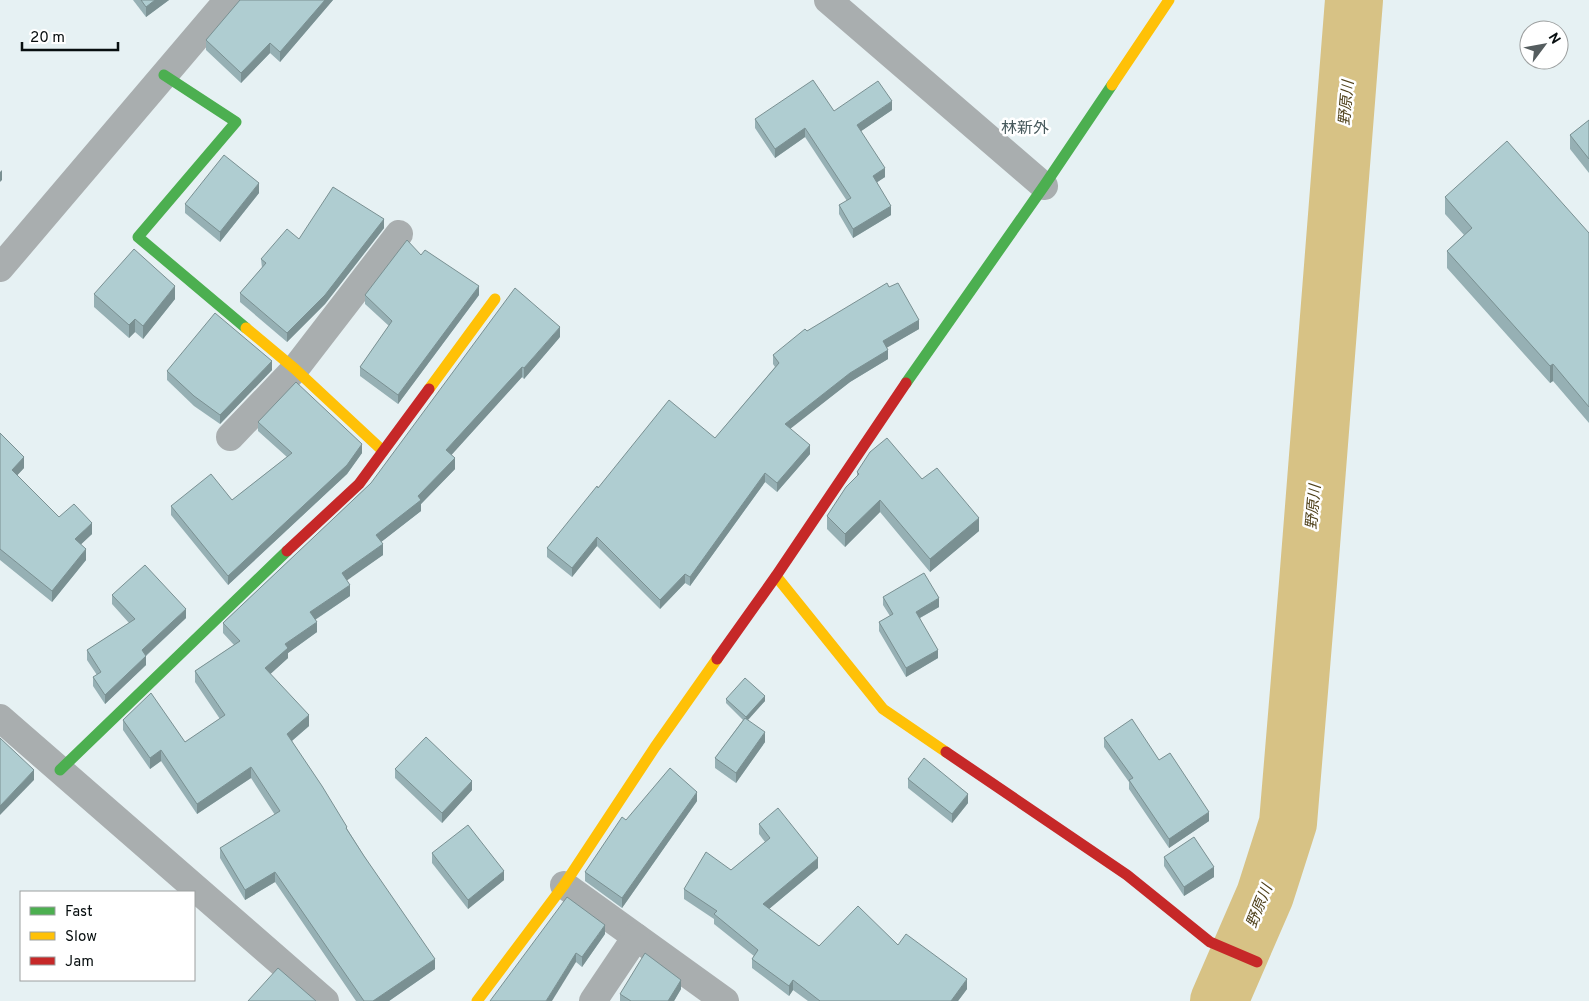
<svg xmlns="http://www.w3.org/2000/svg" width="1589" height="1001" viewBox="0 0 1589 1001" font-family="Overpass,'Noto Sans JP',sans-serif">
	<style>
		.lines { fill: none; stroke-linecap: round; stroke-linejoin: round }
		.river { stroke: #d7c285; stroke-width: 58 }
		.street { stroke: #a9aeaf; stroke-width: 28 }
		.fast { stroke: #4caf50; stroke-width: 11 }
		.slow { stroke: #ffc107; stroke-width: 11 }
		.jam { stroke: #c62828; stroke-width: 11 }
		.wall { fill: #96b0b4 }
		.shaded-wall { fill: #7a9092 }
		.building { fill: #afcdd1; stroke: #7a9092 }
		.labels { text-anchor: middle; stroke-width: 5; stroke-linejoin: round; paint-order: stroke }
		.water-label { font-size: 15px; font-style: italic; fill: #50421c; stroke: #fff }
		.quarter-label { font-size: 16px; fill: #485a5d; stroke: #fff }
	</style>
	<rect width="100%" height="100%" fill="#e6f1f3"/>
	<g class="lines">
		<path class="river" d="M1219,1001L1265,895L1288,823L1308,583L1354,0"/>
		<g class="street">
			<path d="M828,0L1044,186"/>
			<path d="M0,268L228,0"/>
			<path d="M230,437L295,369L399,234"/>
			<path d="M0,718L325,1001"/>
			<path d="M564,885L725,1001"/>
			<path d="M593,1001L636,937"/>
		</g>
		<g class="fast">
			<path d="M164,75L236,122L138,237L246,328"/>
			<path d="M906,383L1044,186L1112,85"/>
			<path d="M60,770L287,551"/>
		</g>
		<g class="slow">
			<path d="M1112,85L1169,0"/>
			<path d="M246,328L295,369L383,451"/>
			<path d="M429,389L495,299"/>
			<path d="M776,576L883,709L946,752"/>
			<path d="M477,1001L564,885L655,747L717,659"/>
		</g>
		<g class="jam">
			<path d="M287,551L359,484L429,389"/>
			<path d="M717,659L776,576L906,383"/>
			<path d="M946,752L1127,875L1210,942L1257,962"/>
		</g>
	</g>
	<g class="wall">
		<path d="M133,0H169L146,17Z"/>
		<path d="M240,0H333L280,62L270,53L241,83L206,50V40Z"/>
		<path d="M892,110L861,131L885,177L877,182L891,215L853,238L839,214V205L847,201L805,137L775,158L755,128V119L834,111Z"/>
		<path d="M1589,120V173L1570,149V135Z"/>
		<path d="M259,193L220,242L185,213V204Z"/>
		<path d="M1445,197L1589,233V423L1553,381L1550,383L1447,268V251L1464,235L1445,214Z"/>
		<path d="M384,228L325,304L287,342L240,302V293L262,268L261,259L299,239Z"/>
		<path d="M421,255L479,295L398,404L360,376V367L389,326L365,304V295Z"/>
		<path d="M889,287L919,329L887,347L888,359L850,382L790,428L810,454L777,492L765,482L690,586L685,583L660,609L597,546L572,577L547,557V548L598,488L715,438L775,367L773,364V355L807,331Z"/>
		<path d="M94,294L175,299L143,339L135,332L129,338L94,307Z"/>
		<path d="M560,337L524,379L522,377L451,455L455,469L421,504V511L381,542L383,555L346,580L350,596L315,620L317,632L288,653V658L270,674L309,726L292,741L435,969L389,1001H356L275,882L245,900L220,858V848L275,815L251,778L197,814L161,761L150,769L123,730V720L185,742L220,719L195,682V671L234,645L223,633V623L371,483Z"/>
		<path d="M272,370L220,424L194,406L167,380V371Z"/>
		<path d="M258,422L362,453L347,474L228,585L171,515V506L232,500L287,457L258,431Z"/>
		<path d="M0,433L24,468L17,475L59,517L92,534L81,544L86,560L52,602L0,560Z"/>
		<path d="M857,472L922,479L979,531L930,572L880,512L845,547L827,529V516L857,477Z"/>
		<path d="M112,595L186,618L146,656V665L105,704L93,686V677L97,675L87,660V650L129,623L112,604Z"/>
		<path d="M883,597L939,607L920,618L938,658L906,677L879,631V622L890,616L883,605Z"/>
		<path d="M726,699L765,701L748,720L765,742L736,783L715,768V758L743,720L726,703Z"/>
		<path d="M1104,738L1159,760L1209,821L1169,848L1129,789V782L1104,747Z"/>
		<path d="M395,769L472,790L442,823L395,778Z"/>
		<path d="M908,779L968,803L952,823L908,788Z"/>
		<path d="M697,801L622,908L585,881V872L626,820Z"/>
		<path d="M759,824L818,868L769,909L819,946L898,945L967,989L958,1001H808L793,990L789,996L752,968V959L754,956L714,924V919L684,899V889L731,870L765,842L759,834Z"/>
		<path d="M432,853L504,880L468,909L432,863Z"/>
		<path d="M1164,857L1214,877L1184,896L1164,866Z"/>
		<path d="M605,934L582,967L576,962L490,1001Z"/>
		<path d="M681,989L674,1001H620V994Z"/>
	</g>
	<g class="shaded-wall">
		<path d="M155,0H169L146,17V7Z"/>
		<path d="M325,0H333L280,62V52Z"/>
		<path d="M270,43V53L241,83V73Z"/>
		<path d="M892,101V110L857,134V125Z"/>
		<path d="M805,128V137L775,158V149Z"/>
		<path d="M885,168V177L873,185V176Z"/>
		<path d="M2,170V180L0,182V172Z"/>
		<path d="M259,183V193L220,242V232Z"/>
		<path d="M891,206V215L853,238V229Z"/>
		<path d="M384,219V228L325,304L287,342V333Z"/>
		<path d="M175,286V299L143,339V326Z"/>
		<path d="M479,286V295L398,404V395Z"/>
		<path d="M135,319V332L129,338V325Z"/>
		<path d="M919,320V329L883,350V341Z"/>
		<path d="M560,327V337L524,379V368Z"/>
		<path d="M888,350V359L850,382L785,433V424L850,373Z"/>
		<path d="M272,361V370L220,424V415Z"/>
		<path d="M1553,364V381L1550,383V366Z"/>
		<path d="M522,367V377L446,461V450Z"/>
		<path d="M362,444V453L347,474L228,585V576Z"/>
		<path d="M810,445V454L777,492V483Z"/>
		<path d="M24,457V468L12,481V470Z"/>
		<path d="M455,458V469L421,504V511L376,546V535L418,496Z"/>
		<path d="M765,473V482L690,586V577Z"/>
		<path d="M880,500V512L845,547V534Z"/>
		<path d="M979,518V531L930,572V559Z"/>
		<path d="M92,523V534L75,550V539Z"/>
		<path d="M597,537V546L572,577V568Z"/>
		<path d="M383,544V555L342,584V573Z"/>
		<path d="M86,549V560L52,602V591Z"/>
		<path d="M685,574V583L660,609V600Z"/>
		<path d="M350,585V596L310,623V612Z"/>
		<path d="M939,598V607L916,620V612Z"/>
		<path d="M186,609V618L142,659V650Z"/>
		<path d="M317,622V632L288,653V658L265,679V668L285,644Z"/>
		<path d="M938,650V658L906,677V668Z"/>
		<path d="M146,656V665L105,704V695Z"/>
		<path d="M765,696V701L746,722V717Z"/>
		<path d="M309,715V726L287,745V734Z"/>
		<path d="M765,732V742L736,783V773Z"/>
		<path d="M161,750V761L150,769V758Z"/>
		<path d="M251,767V778L197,814V804Z"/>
		<path d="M34,770V780L0,815V806Z"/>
		<path d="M472,781V790L442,823V813Z"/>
		<path d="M697,792V801L622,908V898Z"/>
		<path d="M968,794V803L952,823V814Z"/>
		<path d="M1209,812V821L1169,848V839Z"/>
		<path d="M818,858V868L763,914V904Z"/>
		<path d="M1214,867V877L1184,896V887Z"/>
		<path d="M504,871V880L468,909V900Z"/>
		<path d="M275,872V882L245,900V890Z"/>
		<path d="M605,925V934L582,967V957Z"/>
		<path d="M576,953V962L552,1001H546Z"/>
		<path d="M435,959V969L389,1001H373Z"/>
		<path d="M967,979V989L958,1001H951Z"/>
		<path d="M681,980V989L674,1001H668Z"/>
		<path d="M793,980V990L789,996V986Z"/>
	</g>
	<g class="building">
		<path d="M141,0H155L146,7Z"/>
		<path d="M240,0H325L280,52L270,43L241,73L206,40Z"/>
		<path d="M813,80L834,111L878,81L892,101L857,125L885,168L873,176L891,206L853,229L839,205L851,198L805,128L775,149L755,119Z"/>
		<path d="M1589,120V159L1570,135Z"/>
		<path d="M1507,141L1589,233V407L1553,364L1550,366L1447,251L1472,228L1445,197Z"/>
		<path d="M224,155L259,183L220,232L185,204Z"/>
		<path d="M333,187L384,219L325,295L287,333L240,293L266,263L261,259L287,229L299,239Z"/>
		<path d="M407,240L421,255L425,250L479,286L398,395L360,367L392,321L365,295Z"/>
		<path d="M134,249L175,286L143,326L135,319L129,325L94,294Z"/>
		<path d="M887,283L889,287L898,283L919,320L883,341L888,350L850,373L785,424L810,445L777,483L765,473L690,577L685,574L660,600L597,537L572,568L547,548L597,486L598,488L669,400L715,438L779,363L773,355L805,329L807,331Z"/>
		<path d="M515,288L560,327L524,368L522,367L446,450L455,458L418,496L421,500L376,535L383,544L342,573L350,585L310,612L317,622L285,644L288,648L265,668L309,715L287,734L322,786L347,827L346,828L364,856L435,959L373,1001H364L275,872L245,890L220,848L280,811L251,767L197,804L161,750L150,758L123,720L151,693L185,742L225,715L195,671L240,641L223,623L371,483Z"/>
		<path d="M215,313L272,361L220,415L194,396L167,371Z"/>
		<path d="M296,382L362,444L347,465L228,576L171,506L211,474L232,500L292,453L258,422Z"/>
		<path d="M0,433L24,457L12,470L59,517L74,504L92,523L75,539L86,549L52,591L0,549Z"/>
		<path d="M887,438L922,479L937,468L979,518L930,559L880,500L845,534L827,516L846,487L859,474L857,472L870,452Z"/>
		<path d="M145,565L186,609L142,650L146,656L105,695L93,677L101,672L87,650L135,619L112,595Z"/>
		<path d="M924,573L939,598L916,612L938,650L906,668L879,622L893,614L883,597Z"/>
		<path d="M745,678L765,696L746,717L726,699Z"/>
		<path d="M745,718L765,732L736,773L715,758Z"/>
		<path d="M1132,719L1159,760L1170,753L1209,812L1169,839L1129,780L1133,778L1104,738Z"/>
		<path d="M426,737L472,781L442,813L395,769Z"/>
		<path d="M0,738L34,770L0,806Z"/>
		<path d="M924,758L968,794L952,814L908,779Z"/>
		<path d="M670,768L697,792L622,898L585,872L622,817L626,820Z"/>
		<path d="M778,808L818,858L763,904L819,946L858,906L898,945L906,934L967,979L951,1001H820L793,980L789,986L752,959L758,950L714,914L717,911L684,889L706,852L731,870L770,838L759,824Z"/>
		<path d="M468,825L504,871L468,900L432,853Z"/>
		<path d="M1194,837L1214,867L1184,887L1164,857Z"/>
		<path d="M567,897L605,925L582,957L576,953L546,1001H490Z"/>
		<path d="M645,953L681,980L668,1001H631L620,994Z"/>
		<path d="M278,968L316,1001H248Z"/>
	</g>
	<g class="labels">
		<g class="water-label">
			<text transform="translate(1346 103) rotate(-85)" y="5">野原川</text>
			<text transform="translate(1313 507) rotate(-85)" y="5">野原川</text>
			<text transform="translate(1259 906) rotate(-68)" y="5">野原川</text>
		</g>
		<g class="quarter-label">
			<text x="1025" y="133">林新外</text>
		</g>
	</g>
	<rect x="20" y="891" width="175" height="90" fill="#ffffff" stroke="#9c9f9f"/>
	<rect x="30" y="907" width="25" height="8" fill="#4caf50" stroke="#9c9f9f"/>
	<text x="65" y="916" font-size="15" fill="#070e0f">Fast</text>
	<rect x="30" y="932" width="25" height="8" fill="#ffc107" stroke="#9c9f9f"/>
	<text x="65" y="941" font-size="15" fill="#070e0f">Slow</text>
	<rect x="30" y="957" width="25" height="8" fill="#c62828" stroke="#9c9f9f"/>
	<text x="65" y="966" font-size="15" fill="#070e0f">Jam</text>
	<g transform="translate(1544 45) rotate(58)"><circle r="24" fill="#ffffff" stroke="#9c9f9f"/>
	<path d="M0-4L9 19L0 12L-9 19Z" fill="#555d5f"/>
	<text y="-8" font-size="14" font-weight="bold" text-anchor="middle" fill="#070e0f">N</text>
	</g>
	<path d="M22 42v8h96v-8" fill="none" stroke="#070e0f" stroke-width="2.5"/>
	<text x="30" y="42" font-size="15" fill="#070e0f" stroke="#ffffff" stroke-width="4" paint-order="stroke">20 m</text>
</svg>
